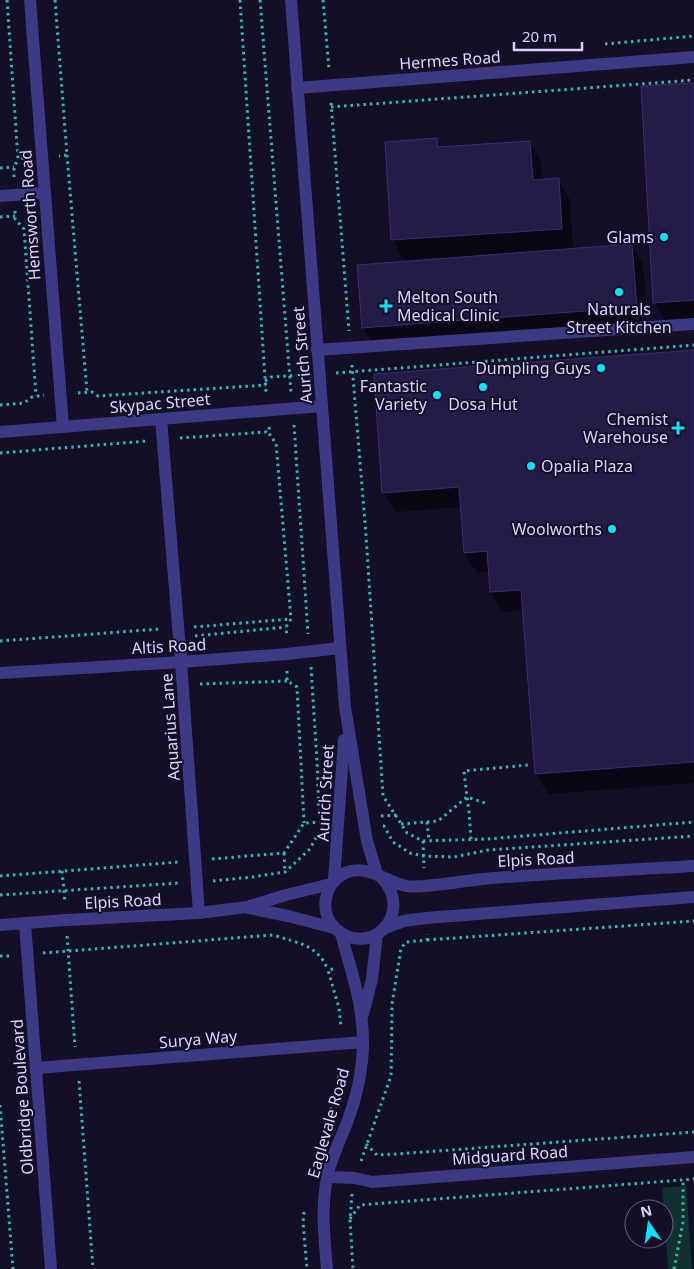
<svg xmlns="http://www.w3.org/2000/svg" width="694" height="1269" viewBox="0 0 694 1269" font-family="'Noto Sans',sans-serif">
	<style>
		.green { fill: #12302f }
		.shadow { fill: #0007 }
		.building { fill: #241b47; stroke: #3b2d73 }
		.lines { fill: none; stroke-linecap: round; stroke-linejoin: round }
		.path { stroke: #2fb8b0; stroke-width: 3; stroke-dasharray: 2.5 4; stroke-linecap: butt }
		.service { stroke: #3d3a85; stroke-width: 12 }
		.minor { stroke: #3d3a85; stroke-width: 12 }
		.tertiary { stroke: #3d3a85; stroke-width: 12 }
		.poi-dot { fill: #00e5ff; stroke: #130f26; stroke-width: 2 }
		.labels { text-anchor: middle; stroke-width: 4; stroke-linejoin: round; paint-order: stroke }
		.street-label { font-size: 16px; fill: #d9d4ff; stroke: #130f26 }
		.poi-label { font-size: 16px; fill: #d9d4ff; stroke: #130f26; text-anchor: end }
	</style>
	<rect width="100%" height="100%" fill="#130f26"/>
	<path class="green" d="M686,1186L692,1269H668L662,1188Z"/>
	<g class="shadow">
		<path d="M694,84V321L666,322L654,302Z"/>
		<path d="M436,139L442,148L530,142L541,162L542,181L558,180L570,200L573,250L632,245L643,265L648,326L375,347L363,327L440,260V258L404,260L393,240L386,143Z"/>
		<path d="M694,351V783L548,794L536,774L524,610L502,612L491,592L489,572L477,573L465,553L462,507L395,512L383,492Z"/>
	</g>
	<g class="building">
		<path d="M694,83V300L653,303L641,86Z"/>
		<path d="M437,138L438,147L530,141L533,180L559,178L562,229L391,240L385,142Z"/>
		<path d="M632,244L637,307L362,328L357,265Z"/>
		<path d="M694,350V762L535,774L521,590L490,592L487,551L464,553L459,487L382,493L374,374Z"/>
	</g>
	<g class="lines">
		<g class="path">
			<path d="M7,0L18,159L25,158"/>
			<path d="M55,0L67,155L59,156"/>
			<path d="M240,0L266,393"/>
			<path d="M260,0L291,392"/>
			<path d="M323,0L329,69"/>
			<path d="M605,44L694,36"/>
			<path d="M331,103L349,331"/>
			<path d="M331,107L694,80"/>
			<path d="M67,155L87,392"/>
			<path d="M0,168L14,167"/>
			<path d="M14,177V167L18,159"/>
			<path d="M15,211V219L24,229L36,396"/>
			<path d="M0,217L15,216"/>
			<path d="M352,365L366,535L383,796L407,833L423,841L487,839L694,822"/>
			<path d="M336,373L694,345"/>
			<path d="M265,381L271,377L302,375"/>
			<path d="M78,393L92,392L98,396L266,385"/>
			<path d="M0,405L24,403L32,397L44,395"/>
			<path d="M294,425L308,634"/>
			<path d="M269,427L270,436L276,443L291,619L286,627L287,637"/>
			<path d="M180,438L266,432L270,435"/>
			<path d="M0,453L147,441"/>
			<path d="M194,627L290,619"/>
			<path d="M195,636L286,627"/>
			<path d="M0,641L160,629"/>
			<path d="M311,667L317,761L319,816"/>
			<path d="M287,671V681L297,687L304,823"/>
			<path d="M200,684L287,681"/>
			<path d="M381,816L396,815"/>
			<path d="M427,822L429,841"/>
			<path d="M401,824L438,821L467,797L464,771L528,765"/>
			<path d="M383,826H384L393,842L410,853L423,856L454,857L488,850L694,836"/>
			<path d="M471,839L469,812L467,797L485,803"/>
			<path d="M423,841L424,868"/>
			<path d="M284,853L285,873"/>
			<path d="M212,859L284,853L304,823L322,822"/>
			<path d="M62,871L65,902"/>
			<path d="M0,876L179,862"/>
			<path d="M213,881L252,877L285,872L310,849L318,834"/>
			<path d="M0,895L179,883"/>
			<path d="M67,936L75,1047"/>
			<path d="M427,940L694,921"/>
			<path d="M43,953L273,935C298,943 317,944 328,970"/>
			<path d="M0,956H12"/>
			<path d="M333,969L328,970L339,1008L341,1027"/>
			<path d="M79,1081L93,1269"/>
			<path d="M0,1105L13,1269"/>
			<path d="M331,1110L341,1068"/>
			<path d="M366,1144L377,1155L397,1154L694,1132"/>
			<path d="M361,1161L391,1076L392,1004L401,948L406,942L427,940V934"/>
			<path d="M352,1194L350,1220L353,1269"/>
			<path d="M304,1212L303,1222L307,1269"/>
			<path d="M350,1219L360,1205L694,1179"/>
			<path d="M674,1269L683,1222V1179"/>
		</g>
		<g class="service">
			<path d="M317,350L694,324"/>
			<path d="M161,419L181,662L199,913"/>
		</g>
		<g class="minor">
			<path d="M30,0L63,427"/>
			<path d="M297,88L694,57"/>
			<path d="M0,196L44,193"/>
			<path d="M0,432L322,406"/>
			<path d="M0,673L181,662L287,654L340,648"/>
			<path d="M363,1014L372,979L377,934"/>
			<path d="M36,1068L363,1042"/>
			<path d="M328,1177L355,1178L372,1182L694,1157"/>
			<path d="M327,1269C324,1235 320,1199 330,1166C335,1151 342,1135 348,1120C355,1101 360,1081 362,1061C367,1015 353,977 341,934"/>
		</g>
		<g class="tertiary">
			<path d="M291,0L345,707L367,841L377,874"/>
			<path d="M382,878C415,914 370,959 336,929C318,913 324,883 345,873C367,863 386,882 406,886C412,887 419,886 425,886C448,884 470,880 493,878C560,873 627,870 694,866"/>
			<path d="M334,880L344,740"/>
			<path d="M249,908L288,916L334,928"/>
			<path d="M25,923L51,1269"/>
			<path d="M0,925L66,920L199,913L247,907L286,895L331,884"/>
			<path d="M385,928L404,921L426,918L694,897"/>
		</g>
	</g>
	<g class="poi-dot">
		<circle cx="664" cy="237" r="5"/>
		<circle cx="619" cy="292" r="5"/>
		<path d="M383.5 298.5h5v5h5v5h-5v5h-5v-5h-5v-5h5z"/>
		<circle cx="601" cy="368" r="5"/>
		<circle cx="483" cy="387" r="5"/>
		<circle cx="437" cy="395" r="5"/>
		<path d="M675.5 420.5h5v5h5v5h-5v5h-5v-5h-5v-5h5z"/>
		<circle cx="531" cy="466" r="5"/>
		<circle cx="612" cy="529" r="5"/>
	</g>
	<g class="labels">
		<g class="street-label">
			<text transform="translate(450 60) rotate(-4)" y="6">Hermes Road</text>
			<text transform="translate(30 215) rotate(-94)" y="6">Hemsworth Road</text>
			<text transform="translate(302 355) rotate(-95)" y="6">Aurich Street</text>
			<text transform="translate(160 403) rotate(-5)" y="6">Skypac Street</text>
			<text transform="translate(169 646) rotate(-3)" y="6">Altis Road</text>
			<text transform="translate(170 727) rotate(-94)" y="6">Aquarius Lane</text>
			<text transform="translate(325 793) rotate(-87)" y="6">Aurich Street</text>
			<text transform="translate(536 859) rotate(-3)" y="6">Elpis Road</text>
			<text transform="translate(123 901) rotate(-3)" y="6">Elpis Road</text>
			<text transform="translate(198 1039) rotate(-5)" y="6">Surya Way</text>
			<text transform="translate(22 1097) rotate(-94)" y="6">Oldbridge Boulevard</text>
			<text transform="translate(328 1123) rotate(-74)" y="6">Eaglevale Road</text>
			<text transform="translate(510 1155) rotate(-4)" y="6">Midguard Road</text>
		</g>
		<g class="poi-label">
			<text x="654" y="243">Glams</text>
			<text x="397" y="303" text-anchor="start">Melton South<tspan x="397" dy="18">Medical Clinic</tspan></text>
			<text x="619" y="315" text-anchor="middle">Naturals<tspan x="619" dy="18">Street Kitchen</tspan></text>
			<text x="591" y="374">Dumpling Guys</text>
			<text x="427" y="392">Fantastic<tspan x="427" dy="18">Variety</tspan></text>
			<text x="483" y="410" text-anchor="middle">Dosa Hut</text>
			<text x="668" y="425">Chemist<tspan x="668" dy="18">Warehouse</tspan></text>
			<text x="541" y="472" text-anchor="start">Opalia Plaza</text>
			<text x="602" y="535">Woolworths</text>
		</g>
	</g>
	<g transform="translate(649 1224) rotate(347)"><circle r="24" fill="#130f26" stroke="#625e7d"/>
	<path d="M0-4L9 19L0 12L-9 19Z" fill="#00e5ff"/>
	<text y="-8" font-size="14" font-weight="bold" text-anchor="middle" fill="#d9d4ff">N</text>
	</g>
	<path d="M514 42v8h68v-8" fill="none" stroke="#d9d4ff" stroke-width="2.5"/>
	<text x="522" y="42" font-size="15" fill="#d9d4ff" stroke="#130f26" stroke-width="4" paint-order="stroke">20 m</text>
</svg>
